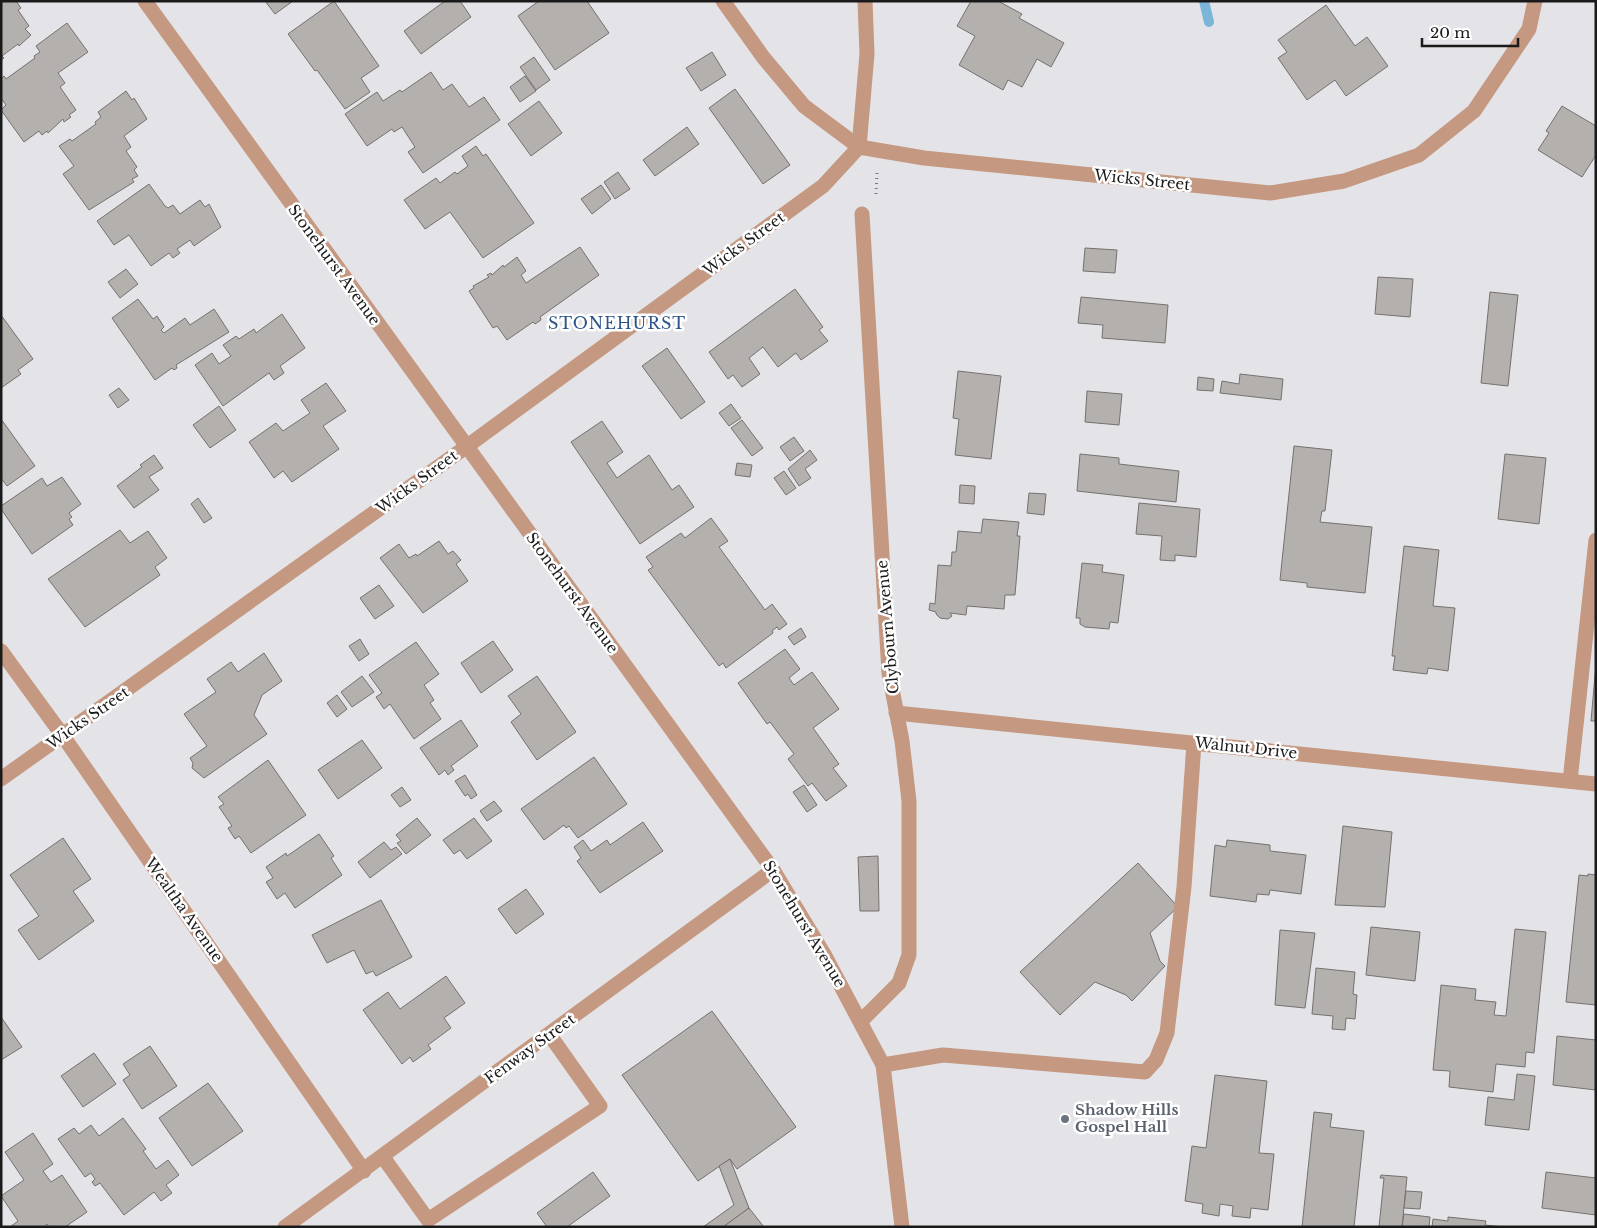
<svg xmlns="http://www.w3.org/2000/svg" width="1597" height="1228" viewBox="0 0 1597 1228" font-family="'Libre Baskerville',serif">
	<style>
		.lines { fill: none; stroke-linecap: round; stroke-linejoin: round }
		.stream { stroke: #7bb5d8; stroke-width: 10 }
		.building { fill: #b4b0ae; stroke: #75716f }
		.path { stroke: #7b7b7e; stroke-width: 3; stroke-dasharray: 1 4; stroke-linecap: butt }
		.lane { stroke: #c49881; stroke-width: 15 }
		.street { stroke: #c49881; stroke-width: 15 }
		.worship-dot { fill: #6b7280; stroke: #fff; stroke-width: 2 }
		.labels { text-anchor: middle; stroke-width: 5; stroke-linejoin: round; paint-order: stroke }
		.street-label { font-size: 15px; fill: #1a1a1b; stroke: #fff }
		.worship-label { font-size: 15px; font-weight: bold; fill: #5b616d; stroke: #fff; text-anchor: start }
		.neighbourhood-label { font-size: 16px; letter-spacing: 1px; fill: #2c548a; stroke: #fff }
	</style>
	<rect width="100%" height="100%" fill="#e4e4e8"/>
	<g class="lines">
		<path class="stream" d="M1204,1L1209,22"/>
	</g>
	<g class="building">
		<path d="M1,1H16L21,8L18,10L29,26L25,29L31,35L19,46L18,44L2,56L4,58L1,60Z"/>
		<path d="M265,1H293L275,14Z"/>
		<path d="M334,1L379,66L361,78L370,92L345,109L317,70L315,71L288,34Z"/>
		<path d="M445,1H460L471,17L421,54L404,31Z"/>
		<path d="M539,1H587L609,33L555,70L518,16Z"/>
		<path d="M971,1H998L1022,14L1019,18L1064,43L1051,67L1037,59L1022,87L1008,80L1003,90L959,65L975,36L957,26Z"/>
		<path d="M1326,5L1355,46L1367,37L1388,66L1346,96L1335,80L1307,100L1278,58L1287,52L1278,40Z"/>
		<path d="M67,23L88,52L58,73L65,83L60,87L76,110L69,115L71,117L64,122L63,119L48,133L47,131L42,135L39,131L24,142L1,110L6,105L1,98V79L4,76L6,79L35,58L34,56L40,52L36,46Z"/>
		<path d="M712,52L726,75L701,91L686,68Z"/>
		<path d="M534,57L550,80L536,90L520,67Z"/>
		<path d="M431,72L443,90L452,84L469,107L484,97L500,120L423,173L408,152L415,147L402,127L394,132L392,129L367,146L345,114L377,92L383,101L400,90L402,92Z"/>
		<path d="M525,76L536,91L520,102L510,87Z"/>
		<path d="M735,89L790,165L763,184L709,108Z"/>
		<path d="M126,91L132,100L134,98L147,119L124,136L131,147L126,151L137,167L134,170L138,176L132,179L134,182L89,210L63,174L74,166L59,146L70,139L72,141L96,124L95,122L101,117L98,112Z"/>
		<path d="M539,101L562,133L531,156L508,124Z"/>
		<path d="M1562,106L1596,126V155L1582,177L1538,150L1549,133L1546,131Z"/>
		<path d="M687,127L699,144L655,176L643,160Z"/>
		<path d="M476,146L483,156L486,154L534,223L483,258L450,212L425,229L404,200L436,178L440,183L455,172L457,174L468,166L462,156Z"/>
		<path d="M618,172L630,189L615,199L604,182Z"/>
		<path d="M149,184L165,206L168,208L173,205L180,214L200,200L205,207L209,204L221,227L194,246L190,240L177,249L180,253L173,258L169,253L151,266L129,235L114,245L97,221Z"/>
		<path d="M601,185L611,199L592,214L581,199Z"/>
		<path d="M580,247L599,275L540,317L541,320L535,324L533,322L507,340L497,326L493,328L469,291L474,288L473,286L489,277L487,275L491,273L492,275L503,265L504,267L517,257L526,271L521,275L526,283Z"/>
		<path d="M1085,248L1117,250L1115,273L1083,271Z"/>
		<path d="M126,269L138,284L120,298L108,282Z"/>
		<path d="M1378,277L1413,279L1410,317L1375,314Z"/>
		<path d="M795,289L823,327L819,330L828,341L801,360L796,353L778,367L763,347L749,358L760,374L742,387L733,375L728,379L709,352Z"/>
		<path d="M1490,292L1518,295L1508,386L1481,383Z"/>
		<path d="M1081,297L1168,305L1165,343L1102,338L1103,325L1078,323Z"/>
		<path d="M138,299L153,319L157,316L164,327L161,330L164,333L185,318L190,325L214,309L229,332L176,365L177,368L174,370L172,368L155,380L112,318Z"/>
		<path d="M282,314L305,348L280,366L284,373L274,380L269,373L223,406L195,365L212,353L219,364L231,356L223,345L236,336L239,339L254,329L256,333Z"/>
		<path d="M1,315L33,359L18,370L21,374L1,388Z"/>
		<path d="M667,348L705,402L681,419L642,366Z"/>
		<path d="M958,371L1001,376L991,459L955,455L959,419L953,418Z"/>
		<path d="M1240,374L1283,379L1281,400L1220,393L1222,381L1239,384Z"/>
		<path d="M1198,377L1214,379L1213,391L1197,390Z"/>
		<path d="M326,383L346,411L323,426L339,449L292,482L283,471L274,478L249,442L276,423L283,431L310,413L301,400Z"/>
		<path d="M119,388L129,400L118,408L109,395Z"/>
		<path d="M1087,391L1122,394L1119,425L1085,422Z"/>
		<path d="M731,404L741,418L729,426L719,413Z"/>
		<path d="M219,406L236,430L210,448L193,425Z"/>
		<path d="M1,419L35,466L7,486L1,478Z"/>
		<path d="M742,420L763,448L752,456L731,428Z"/>
		<path d="M602,421L623,452L607,463L617,478L649,455L672,490L679,485L694,507L640,544L571,442Z"/>
		<path d="M794,437L804,451L790,461L780,447Z"/>
		<path d="M1294,446L1332,450L1325,511H1322L1320,522L1372,527L1365,593L1307,587V583L1280,580Z"/>
		<path d="M810,450L817,460L805,469L811,478L799,486L788,469Z"/>
		<path d="M1080,454L1119,458V464L1179,471L1176,502L1077,491Z"/>
		<path d="M1505,454L1546,458L1539,524L1498,519Z"/>
		<path d="M154,455L163,468L149,477L159,490L134,508L117,486L142,467L140,465Z"/>
		<path d="M737,463L752,465L750,477L735,475Z"/>
		<path d="M784,471L796,488L786,495L774,478Z"/>
		<path d="M62,477L81,504L69,513L72,517L69,519L73,525L32,554L1,509V506L42,478L47,486Z"/>
		<path d="M960,485L975,486L974,504L959,503Z"/>
		<path d="M1029,493L1046,494L1044,515L1027,513Z"/>
		<path d="M198,498L212,518L204,523L191,504Z"/>
		<path d="M1139,503L1200,509L1196,557L1175,555V561L1160,560L1162,536L1136,534Z"/>
		<path d="M711,518L728,541L719,547L765,610L772,604L787,624L779,630L777,627L772,631L773,633L726,668L723,663L719,666L648,570L653,567L646,557L681,533L685,538Z"/>
		<path d="M983,519L1019,522L1017,536H1020L1015,595H1005L1004,609L967,606L966,615L950,613L952,616L948,619L940,618L936,614V612L929,610L930,603L935,604L938,565L951,566L952,552H956L958,531L981,533Z"/>
		<path d="M120,530L130,543L148,531L167,558L155,567L160,575L85,627L48,579Z"/>
		<path d="M439,541L448,554L453,551L461,560L456,564L468,581L423,613L380,558L399,544L409,558L416,554L417,556Z"/>
		<path d="M1404,546L1439,550L1433,606L1455,608L1448,671L1428,668L1427,674L1393,670L1395,656H1392Z"/>
		<path d="M1082,563L1103,565L1102,572L1124,575L1118,623L1110,622L1109,629L1085,627L1080,624V618H1076Z"/>
		<path d="M379,585L394,606L375,619L360,598Z"/>
		<path d="M801,628L806,637L794,645L788,637Z"/>
		<path d="M360,639L369,654L359,661L349,646Z"/>
		<path d="M493,641L513,670L481,693L461,663Z"/>
		<path d="M416,642L439,674L424,685L434,700L430,703L441,719L414,739L390,704L384,709L376,697L382,693L369,675Z"/>
		<path d="M785,649L800,669L789,678L794,685L812,672L839,709L813,728L839,764L833,768L847,786L826,801L812,783L808,786L788,759L794,754L770,722L767,724L738,683Z"/>
		<path d="M264,653L282,681L262,695L254,715L267,734L204,778L192,768L193,763L190,758L207,746L184,714L216,692L207,679L231,662L238,672Z"/>
		<path d="M1596,664V721H1591Z"/>
		<path d="M362,676L374,692L352,707L341,692Z"/>
		<path d="M537,676L576,732L537,760L511,722L521,714L508,696Z"/>
		<path d="M337,695L347,709L337,717L327,703Z"/>
		<path d="M461,720L478,746L451,766L454,770L448,775L445,770L439,775L420,748Z"/>
		<path d="M362,740L382,768L338,799L318,770Z"/>
		<path d="M594,757L627,804L578,838L569,826L566,828L564,825L544,840L521,809Z"/>
		<path d="M268,760L306,815L251,853L239,836L235,839L228,828L232,826L219,807L224,804L218,797Z"/>
		<path d="M465,775L477,795L471,799L468,794L465,796L455,781Z"/>
		<path d="M804,785L817,805L807,812L793,792Z"/>
		<path d="M402,787L411,800L400,807L391,795Z"/>
		<path d="M494,801L502,811L487,821L480,811Z"/>
		<path d="M417,818L431,835L406,854L397,843L401,841L396,835Z"/>
		<path d="M474,818L492,841L467,859L460,850L454,854L443,840Z"/>
		<path d="M643,822L663,851L600,893L577,861L581,858L574,847L583,840L591,851L607,840L610,845Z"/>
		<path d="M1343,826L1392,832L1385,907L1335,905Z"/>
		<path d="M319,834L334,856L331,858L342,875L295,908L285,893L277,899L266,882L273,878L266,867L286,853L287,856Z"/>
		<path d="M63,838L91,879L73,891L94,921L39,960L18,930L39,916L10,875Z"/>
		<path d="M1227,840L1270,845V851L1306,855L1301,894L1270,890L1269,895L1257,894L1256,902L1210,896L1215,845L1226,847Z"/>
		<path d="M384,842L391,850L396,847L402,854L370,878L358,862Z"/>
		<path d="M878,856L879,911H860L858,857Z"/>
		<path d="M1138,863L1178,907L1150,933L1160,961L1165,966L1132,1001L1126,995L1095,982L1060,1015L1020,972Z"/>
		<path d="M1588,874L1596,875V1005L1566,1002L1579,875L1588,876Z"/>
		<path d="M526,889L544,914L516,934L498,909Z"/>
		<path d="M381,900L412,957L376,976L373,971L366,974L354,950L327,963L312,935Z"/>
		<path d="M1371,927L1420,932L1415,981L1366,975Z"/>
		<path d="M1515,929L1546,932L1534,1053L1526,1052L1525,1067L1496,1064L1493,1092L1449,1087L1450,1071L1433,1070L1441,985L1476,989L1475,1000L1496,1002L1494,1015L1506,1016Z"/>
		<path d="M1280,930L1315,933L1305,1008L1275,1005Z"/>
		<path d="M1316,968L1355,972L1353,994L1357,995L1355,1019L1346,1018L1345,1030L1332,1029L1333,1016L1312,1014Z"/>
		<path d="M446,976L465,1003L444,1018L451,1028L428,1045L431,1049L413,1062L410,1057L402,1064L363,1010L388,992L400,1009Z"/>
		<path d="M712,1011L796,1127L737,1169L730,1159L698,1181L622,1075Z"/>
		<path d="M1,1017L22,1047L1,1060Z"/>
		<path d="M1557,1036L1596,1040V1090L1553,1085Z"/>
		<path d="M150,1046L177,1086L142,1109L123,1080L130,1075L123,1064Z"/>
		<path d="M94,1053L116,1084L83,1107L61,1076Z"/>
		<path d="M1517,1074L1535,1076L1529,1130L1485,1125L1488,1097L1514,1100Z"/>
		<path d="M1215,1075L1267,1081L1259,1153L1274,1154L1268,1210L1251,1208L1250,1218L1232,1216L1233,1206L1220,1204L1219,1216L1202,1213L1203,1204L1185,1201L1192,1146L1206,1148Z"/>
		<path d="M208,1083L243,1131L192,1166L159,1118Z"/>
		<path d="M1314,1112L1332,1114L1330,1127L1364,1131L1354,1227H1302Z"/>
		<path d="M123,1118L146,1149L143,1151L156,1169L168,1160L179,1175L166,1185L172,1193L161,1201L154,1192L124,1215L100,1183L95,1186L92,1182L95,1179L91,1173L85,1177L58,1139L74,1128L79,1134L91,1125L99,1136Z"/>
		<path d="M33,1133L53,1164L43,1171L51,1182L62,1175L87,1212L65,1227H49L47,1224L44,1227H10L18,1221L1,1196L24,1180L5,1152Z"/>
		<path d="M730,1159L749,1208L723,1227H703L734,1205L719,1166Z"/>
		<path d="M593,1172L610,1196L567,1227H547L537,1213Z"/>
		<path d="M1546,1172L1596,1178V1215L1542,1208Z"/>
		<path d="M1381,1175L1407,1177L1402,1227H1379L1384,1178H1380Z"/>
		<path d="M1406,1191L1422,1192L1420,1209L1404,1208Z"/>
		<path d="M749,1208L764,1227H723Z"/>
		<path d="M1404,1214L1430,1217L1429,1227H1402Z"/>
		<path d="M1448,1217L1486,1221L1485,1225L1504,1227H1432L1433,1219L1448,1221Z"/>
	</g>
	<g class="lines">
		<path class="path" d="M876,194L877,173"/>
		<g class="lane">
			<path d="M1570,781L1596,540"/>
			<path d="M883,1065L943,1055L1145,1072L1156,1060L1167,1033L1184,887L1194,743"/>
			<path d="M383,1157L428,1220L600,1106L549,1034"/>
		</g>
		<g class="street">
			<path d="M145,1L773,870L825,956L883,1065L902,1227"/>
			<path d="M723,1L763,57L804,106L859,147L924,158L1270,193L1344,181L1419,155L1474,111L1529,29L1535,1"/>
			<path d="M859,147L867,54L865,1"/>
			<path d="M1,651L63,736L364,1171"/>
			<path d="M896,713L1596,784"/>
			<path d="M1,779L466,447L823,186L859,147"/>
			<path d="M861,1021L899,983L909,955V801L902,741L889,673L862,214"/>
			<path d="M285,1227L773,870"/>
		</g>
	</g>
	<circle class="worship-dot" cx="1065" cy="1119" r="5"/>
	<g class="labels">
		<g class="street-label">
			<text transform="translate(1142 180) rotate(6)" y="5">Wicks Street</text>
			<text transform="translate(744 244) rotate(-36)" y="5">Wicks Street</text>
			<text transform="translate(334 265) rotate(54)" y="5">Stonehurst Avenue</text>
			<text transform="translate(417 482) rotate(-36)" y="5">Wicks Street</text>
			<text transform="translate(572 593) rotate(54)" y="5">Stonehurst Avenue</text>
			<text transform="translate(888 627) rotate(-95)" y="5">Clybourn Avenue</text>
			<text transform="translate(88 718) rotate(-35)" y="5">Wicks Street</text>
			<text transform="translate(1246 748) rotate(6)" y="5">Walnut Drive</text>
			<text transform="translate(184 910) rotate(55)" y="5">Wealtha Avenue</text>
			<text transform="translate(804 924) rotate(59)" y="5">Stonehurst Avenue</text>
			<text transform="translate(530 1049) rotate(-36)" y="5">Fenway Street</text>
		</g>
		<g class="worship-label">
			<text x="1075" y="1115">Shadow Hills<tspan x="1075" dy="17">Gospel Hall</tspan></text>
		</g>
		<g class="neighbourhood-label">
			<text x="617" y="329">STONEHURST</text>
		</g>
	</g>
	<rect width="1597" height="1228" fill="none" stroke="#1a1a1b" stroke-width="5"/>
	<path d="M1422 38v8h96v-8" fill="none" stroke="#1a1a1b" stroke-width="2.5"/>
	<text x="1430" y="38" font-size="15" fill="#1a1a1b" stroke="#ffffff" stroke-width="4" paint-order="stroke">20 m</text>
</svg>
